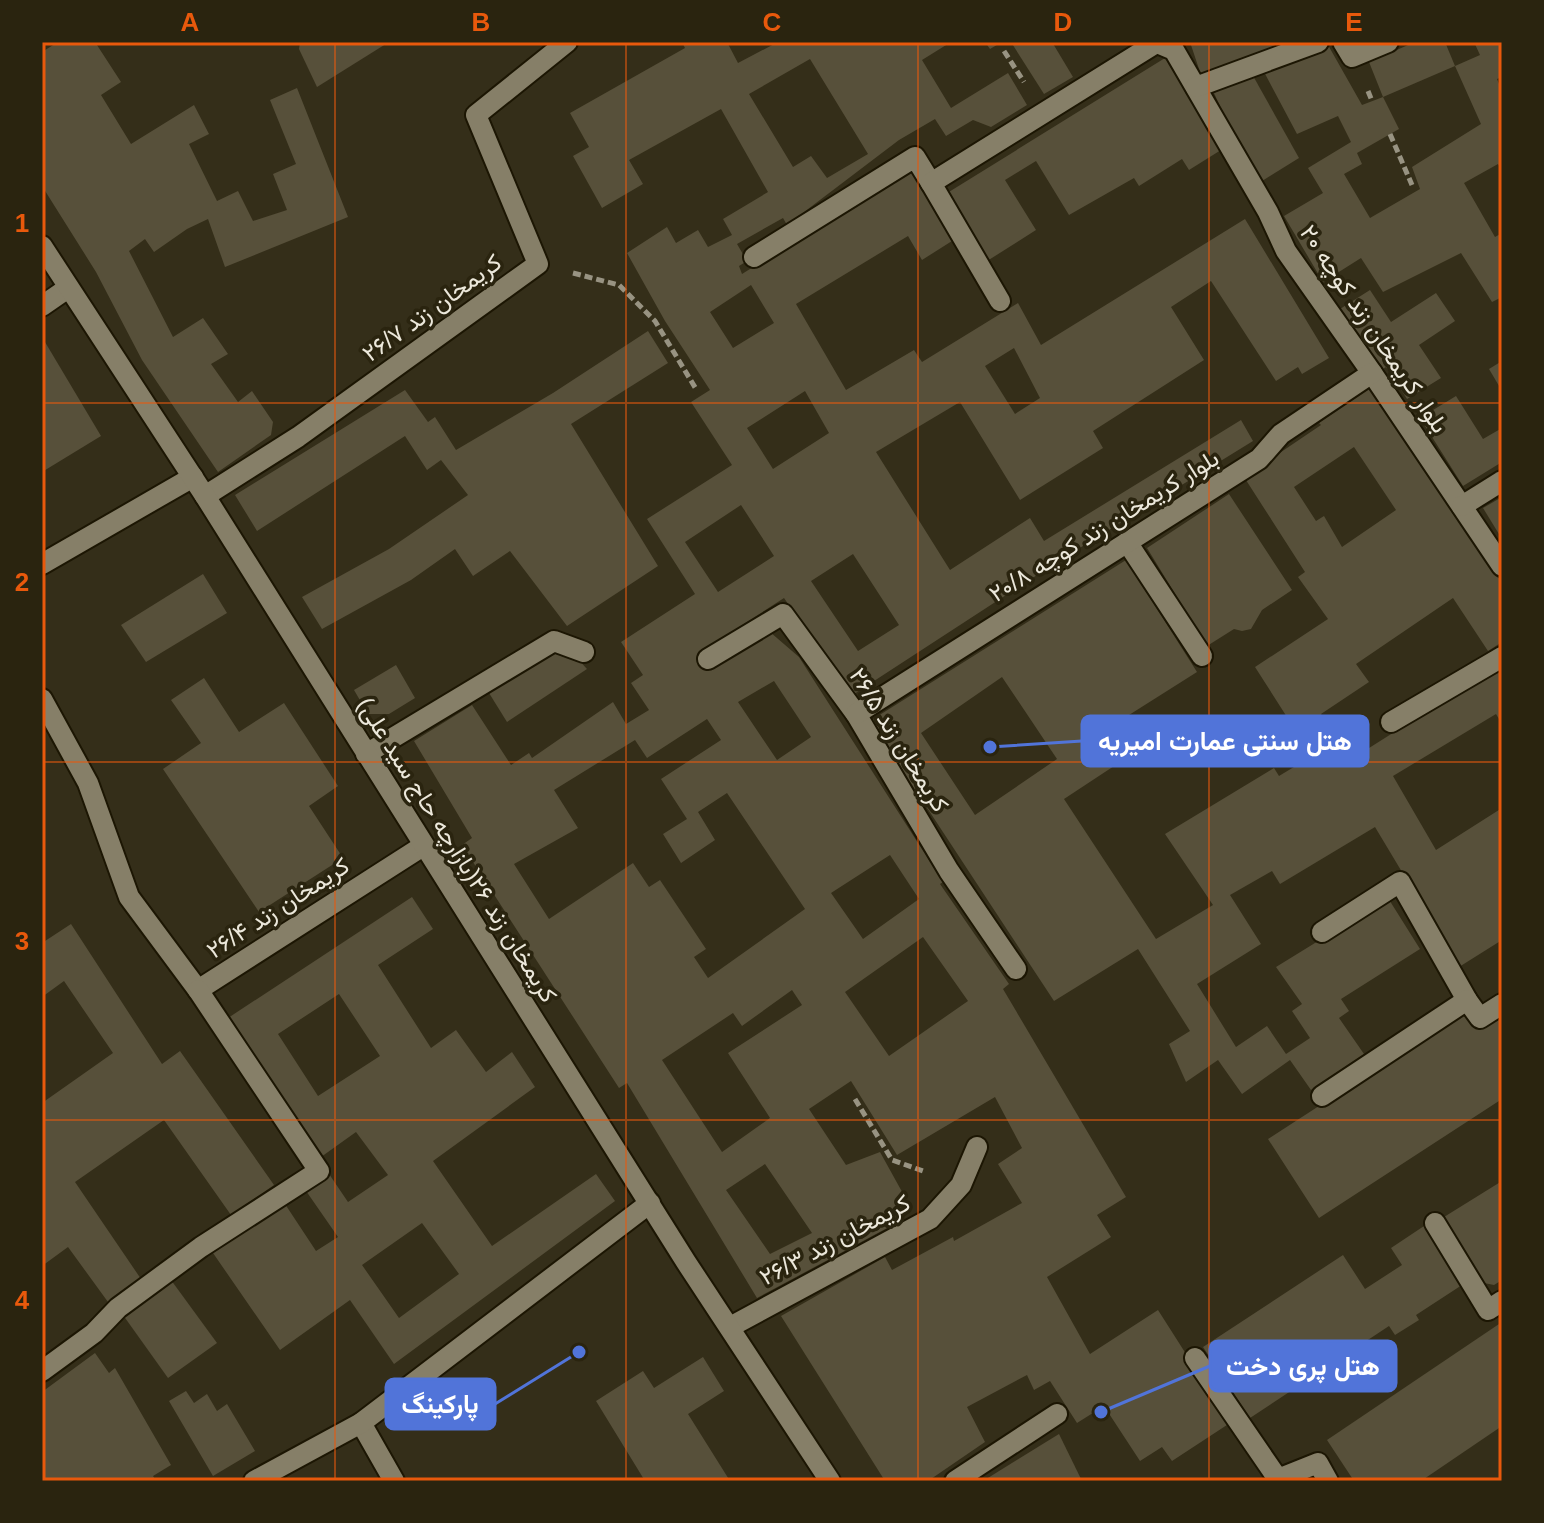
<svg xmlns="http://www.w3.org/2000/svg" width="1544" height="1523" viewBox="0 0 1544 1523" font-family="Helvetica,Vazirmatn,sans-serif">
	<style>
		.building { fill: #57503a; fill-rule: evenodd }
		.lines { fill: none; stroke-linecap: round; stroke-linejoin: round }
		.service-casing { stroke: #1c1603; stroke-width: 24 }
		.minor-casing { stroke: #1c1603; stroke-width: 24 }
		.path { stroke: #989382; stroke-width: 5; stroke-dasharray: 8 4; stroke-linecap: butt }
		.service { stroke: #867f68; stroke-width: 20 }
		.minor { stroke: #867f68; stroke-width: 20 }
		.grid { fill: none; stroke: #e8590c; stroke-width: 2; stroke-opacity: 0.55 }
		.labels { text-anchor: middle; stroke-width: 7; stroke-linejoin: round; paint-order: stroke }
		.street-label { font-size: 24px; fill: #ece8db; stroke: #2a240f }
		.leader { fill: none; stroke: #5174d9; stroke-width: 3 }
		.callout-dot { fill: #5174d9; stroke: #2a240f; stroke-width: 3 }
		.callout { fill: #5174d9; stroke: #5174d9; stroke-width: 3 }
		.callout-label { font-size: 26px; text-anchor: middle; font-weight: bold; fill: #fff }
		.neatline { fill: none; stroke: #e8590c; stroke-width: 3 }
		.grid-label { font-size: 26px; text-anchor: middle; font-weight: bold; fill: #e8590c }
	</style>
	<rect width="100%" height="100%" fill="#342e19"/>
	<g class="building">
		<path d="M58,42H95L121,82L101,95L131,144L194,105L209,134L189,144L217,201L238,191L253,221L287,210L273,174L296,164L270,100L297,88L348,217L225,267L208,219L187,229L154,252L145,239L129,251L173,337L203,318L228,354L211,364L238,402L252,391L273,422L271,435L218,472L142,360L96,272L42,186V52Z"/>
		<path d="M300,42H389L317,87L299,49Z"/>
		<path d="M682,42H727L738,63L778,42H951L922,60L951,108L1008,73L1027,105L991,127L973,120L946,136L935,119L899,140L787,225L783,218L737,244L747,261L739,266L742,274L910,169L952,241L922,260L908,236L796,304L846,390L914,350L922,362L1018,303L1041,345L1245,219L1329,358L1302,374L1298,367L1276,381L1211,281L1171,307L1204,360L1093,431L1103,448L1020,500L960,402L876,452L950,570L1030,518L1044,541L1241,420L1253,441L1057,562L851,696L784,598L702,651L713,669L770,632L799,657L943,882L940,884L1009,984L1003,989L1126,1197L1097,1215L1111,1237L1047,1277L1090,1354L1158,1310L1230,1423L1172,1461L1162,1447L1140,1461L1104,1406L1077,1423L1050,1381L1034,1390L1027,1375L967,1407L985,1442L928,1481H885L781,1316L885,1257L892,1270L953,1237L954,1241L1022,1203L998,1164L1022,1148L995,1097L897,1155L851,1081L809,1109L846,1165L880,1152L911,1208L889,1227L757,1298L627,1083L619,1088L462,845L472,838L414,741L472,705L511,765L529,753L532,758L613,702L626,724L649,710L631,683L643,675L621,642L695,594L647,519L732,465L691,402L710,390L665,321L627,253L667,227L676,243L698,230L708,247L732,235L723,219L768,192L721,109L629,160L643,184L602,208L573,156L589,147L570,113L685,48ZM810,59L868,154L827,178L811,156L793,167L749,94ZM751,285L774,323L733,348L710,312ZM1014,348L1040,398L1015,414L985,366ZM805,391L829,433L773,469L747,428ZM741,505L774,556L718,592L685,542ZM853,554L899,625L858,651L811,581ZM774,681L811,737L777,760L738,702ZM707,719L721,740L661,779L687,819L663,834L681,863L715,840L698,812L727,793L805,909L708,978L694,957L706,949L660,880L649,887L633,863L549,919L514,864L578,828L554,790L635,740L647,758ZM890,855L919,899L863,939L831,893ZM923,937L968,1001L889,1056L845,992ZM792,990L802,1005L728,1053L770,1118L722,1152L662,1060L733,1013L742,1026ZM765,1164L812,1233L770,1254L726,1190Z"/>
		<path d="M985,42H1002L990,49Z"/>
		<path d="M1011,42H1052L1073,77L1044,94Z"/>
		<path d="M1190,42H1286L1201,75Z"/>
		<path d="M1415,42H1445L1455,66L1383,97L1369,62Z"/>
		<path d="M1474,42H1502V77L1497,79L1502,91V171L1498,164L1464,183L1495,237L1502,233V297L1492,302L1461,253L1383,292L1361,258L1323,282L1284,216L1323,193L1308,168L1351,142L1338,116L1297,134L1263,70L1328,45L1362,105L1383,97L1399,129L1357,153L1362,164L1344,174L1370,218L1420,189L1412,167L1481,124L1455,66L1480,55Z"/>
		<path d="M1165,58L1221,150L1189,170L1182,159L1139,186L1134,178L1069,215L1036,161L1005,180L1036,230L984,263L944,195Z"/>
		<path d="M1252,74L1299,158L1262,181L1228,124L1214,93Z"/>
		<path d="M1370,290L1391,322L1436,293L1455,321L1419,345L1441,378L1407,399L1386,367L1380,371L1340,309Z"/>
		<path d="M648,331L668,363L571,424L658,566L567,626L510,551L473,576L455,549L411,580L322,629L302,597L389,549L468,495L441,460L427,470L405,436L257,531L235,495L405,390L428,422L435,417L456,450L553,393Z"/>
		<path d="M42,337L101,436L42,472Z"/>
		<path d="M1502,361V391L1489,369Z"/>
		<path d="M1373,386L1502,583V642L1488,651L1453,598L1356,664L1369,682L1321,714L1326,723L1301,739L1255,667L1328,619L1298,577L1305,572L1244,477L1321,425L1319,423ZM1354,447L1396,510L1342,547L1324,516L1316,521L1294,487Z"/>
		<path d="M1456,396L1483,439L1502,428V462L1463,486L1420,418Z"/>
		<path d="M1229,494L1292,590L1262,610L1251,629L1242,631L1234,629L1207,646L1147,548Z"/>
		<path d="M1502,497V539L1483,508Z"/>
		<path d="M1126,560L1197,672L1129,715L1146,745L1064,799L1156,939L1213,905L1165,834L1274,768L1279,776L1327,747L1339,767L1502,664V724L1496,714L1393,776L1436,850L1502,808V940L1459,967L1375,827L1280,884L1272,871L1230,895L1261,944L1197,984L1236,1047L1267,1026L1286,1054L1310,1038L1292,1011L1302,1004L1276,967L1388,898L1420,949L1341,999L1349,1011L1339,1018L1364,1054L1311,1090L1290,1060L1242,1094L1218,1060L1186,1082L1169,1044L1190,1031L1138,949L1054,1001L870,721ZM1002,677L1057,759L975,815L921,733Z"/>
		<path d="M203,574L227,613L146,662L121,625Z"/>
		<path d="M553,649L577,658L587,669L507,722L489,693Z"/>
		<path d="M396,665L415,698L389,714H368L354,690Z"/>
		<path d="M204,678L239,732L284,703L338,786L309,806L343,858L259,912L163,769L201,743L171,700Z"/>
		<path d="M412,897L433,929L378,965L431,1048L456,1030L486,1072L512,1052L535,1087L433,1161L492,1246L596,1174L615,1201L394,1364L350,1300L280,1350L213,1253L285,1204L316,1251L338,1237L304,1188L327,1171L348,1202L388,1175L356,1132L321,1157L228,1018ZM339,994L380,1056L318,1096L278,1034ZM422,1223L459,1274L399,1318L362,1265Z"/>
		<path d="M71,924L162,1064L180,1051L274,1185L231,1215L164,1120L75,1182L141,1279L108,1302L68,1247L42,1266V1103L113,1053L64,981L42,997V943Z"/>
		<path d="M1467,1010L1480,1030L1502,1015V1099L1319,1218L1268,1139Z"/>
		<path d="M1502,1181V1280L1494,1285L1484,1283L1444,1217Z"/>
		<path d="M1424,1226L1462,1285L1416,1315L1419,1320L1395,1335L1389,1326L1250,1418L1203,1347L1343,1255L1365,1289L1402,1265L1391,1248Z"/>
		<path d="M171,1280L217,1343L168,1378L123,1315Z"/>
		<path d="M1502,1322V1426L1421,1481H1354L1327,1440Z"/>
		<path d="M95,1353L109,1373L115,1368L171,1465L153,1476L156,1481L42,1480V1392Z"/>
		<path d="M703,1357L724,1391L688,1414L730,1481H645L596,1401L643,1371L654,1388Z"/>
		<path d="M186,1391L194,1403L207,1394L217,1411L227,1404L255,1451L213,1476L169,1401Z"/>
		<path d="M1059,1434L1082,1481H983Z"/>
	</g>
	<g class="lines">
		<defs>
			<g id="service">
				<path d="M1155,42L1174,50L1268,212L1286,251L1372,373L1502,566"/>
				<path d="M1343,42L1352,57L1388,42"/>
				<path d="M1196,87L1318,42"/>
				<path d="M754,257L915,157L931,183"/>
				<path d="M1000,301L931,183L1156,43"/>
				<path d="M42,306L68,288"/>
				<path d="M205,496L298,437L538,264L476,115L567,42"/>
				<path d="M1462,506L1502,481"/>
				<path d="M1127,542L1202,656"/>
				<path d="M42,564L193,477"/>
				<path d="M708,659L783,614L856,714L949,871L1016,969"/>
				<path d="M42,699L88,783L129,897L198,990L423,846"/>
				<path d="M856,714L1259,459L1281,434L1372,373"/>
				<path d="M1391,722L1502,657"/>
				<path d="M366,754L554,641L584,652"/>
				<path d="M1322,932L1400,882L1467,1000"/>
				<path d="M1322,1096L1467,1000L1480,1018L1502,1004"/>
				<path d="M1435,1223L1488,1310L1502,1301"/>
				<path d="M730,1327L930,1219L961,1185L977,1147"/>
				<path d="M1195,1358L1278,1479L1318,1463L1328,1481"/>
				<path d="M42,1371L94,1333L118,1308L201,1247L319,1171L198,990"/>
				<path d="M361,1423L394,1481"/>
				<path d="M254,1481L361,1423L650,1203"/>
				<path d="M955,1481L1057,1414"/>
			</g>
			<path id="minor" d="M42,246L205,496L686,1262L830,1481"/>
		</defs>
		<use href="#service" class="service-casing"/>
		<use href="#minor" class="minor-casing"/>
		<g class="path">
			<path d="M1004,51L1024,82"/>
			<path d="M1368,91L1372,101"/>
			<path d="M1390,134L1412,185"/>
			<path d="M573,273L619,285L655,321L696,389"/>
			<path d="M855,1099L892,1160L923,1171"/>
		</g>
		<use href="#service" class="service"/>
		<use href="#minor" class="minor"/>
	</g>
	<path class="grid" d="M335,42V1481M626,42V1481M918,42V1481M1209,42V1481M42,403H1502M42,762H1502M42,1120H1502"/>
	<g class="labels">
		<g class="street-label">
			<text transform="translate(432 308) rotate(-36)" y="8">کریمخان زند ۲۶/۷</text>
			<text transform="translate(1374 329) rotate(56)" y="8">بلوار کریمخان زند کوچه ۲۰</text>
			<text transform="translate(1104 526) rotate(-32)" y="8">بلوار کریمخان زند کوچه ۲۰/۸</text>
			<text transform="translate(899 740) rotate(58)" y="8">کریمخان زند ۲۶/۵</text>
			<text transform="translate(457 850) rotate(58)" y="8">کریمخان زند ۲۶(بازارچه حاج سید علی)</text>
			<text transform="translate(278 908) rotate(-33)" y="8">کریمخان زند ۲۶/۴</text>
			<text transform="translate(835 1240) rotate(-28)" y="8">کریمخان زند ۲۶/۳</text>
		</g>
	</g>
	<path class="leader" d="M990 747L1082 741M1101 1412L1210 1366M579 1352L495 1404"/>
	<g class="callout-dot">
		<circle cx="990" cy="747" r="8"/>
		<circle cx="1101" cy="1412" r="8"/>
		<circle cx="579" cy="1352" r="8"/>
	</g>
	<g class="callout">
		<rect x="1082" y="716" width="286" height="50" rx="8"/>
		<rect x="1210" y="1341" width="186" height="50" rx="8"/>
		<rect x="386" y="1379" width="109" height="50" rx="8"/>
	</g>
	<g class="callout-label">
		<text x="1225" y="750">هتل سنتی عمارت امیریه</text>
		<text x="1303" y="1375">هتل پری دخت</text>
		<text x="440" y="1413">پارکینگ</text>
	</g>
	<rect width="1544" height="1523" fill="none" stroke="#2a240f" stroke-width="88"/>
	<rect x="44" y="44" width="1456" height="1435" class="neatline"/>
	<g class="grid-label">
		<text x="190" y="31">A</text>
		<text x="481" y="31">B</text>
		<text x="772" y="31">C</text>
		<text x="1063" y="31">D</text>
		<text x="1354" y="31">E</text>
		<text x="22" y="232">1</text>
		<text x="22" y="591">2</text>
		<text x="22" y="950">3</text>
		<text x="22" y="1309">4</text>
	</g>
</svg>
